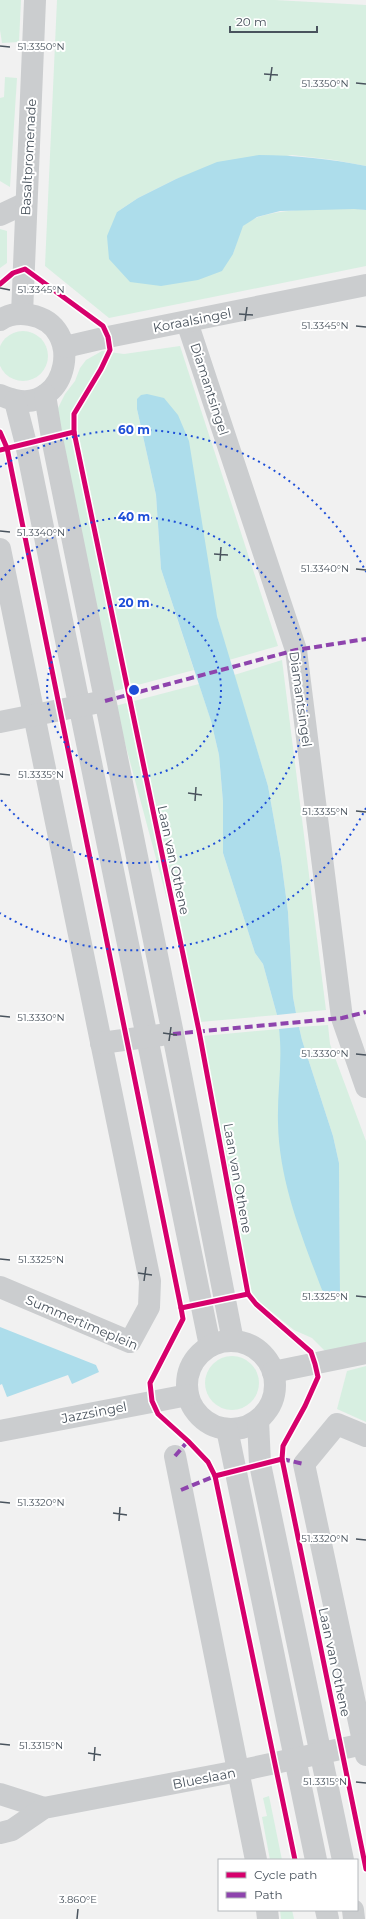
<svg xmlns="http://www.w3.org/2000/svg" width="366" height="1919" viewBox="0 0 366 1919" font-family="Montserrat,sans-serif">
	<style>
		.green { fill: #d7efe1 }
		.water { fill: #adddeb }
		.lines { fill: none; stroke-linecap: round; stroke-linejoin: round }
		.minor { stroke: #cbcdcf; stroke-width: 22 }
		.quiet { stroke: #8e44ad; stroke-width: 4; stroke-dasharray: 8 4; stroke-linecap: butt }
		.cycleway-casing { stroke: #fff; stroke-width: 8 }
		.cycleway { stroke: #d6006c; stroke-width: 5 }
		.ticks { fill: none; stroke: #49535d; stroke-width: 1.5 }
		.ring { fill: none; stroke: #1d4ed8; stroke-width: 2; stroke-dasharray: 2 4 }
		.labels { text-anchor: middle; stroke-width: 4; stroke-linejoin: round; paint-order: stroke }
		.street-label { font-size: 13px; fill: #49535d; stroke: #fff }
		.ticks-label { font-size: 10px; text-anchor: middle; fill: #49535d; stroke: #fff; stroke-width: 4; stroke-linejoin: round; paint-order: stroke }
		.centre { fill: #1d4ed8; stroke: #fff; stroke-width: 2 }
		.ring-label { font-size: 12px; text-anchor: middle; font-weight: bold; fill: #1d4ed8; stroke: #fff; stroke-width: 4; stroke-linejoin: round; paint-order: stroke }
	</style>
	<rect width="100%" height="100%" fill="#f1f1f1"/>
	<g class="green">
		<path d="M0,0H21L19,42L2,43L0,30Z"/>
		<path d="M57,0H275L366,5V166L334,160L292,155L176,179L138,198L117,212L233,254C236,246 238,235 242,227C255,207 344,207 366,210V266L109,318L45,266Z"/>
		<path d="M5,77L17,78L10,187L0,181V98L4,97Z"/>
		<path d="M0,229L7,231V263L0,268Z"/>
		<circle cx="23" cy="356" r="25"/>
		<path d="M180,346L278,646L229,660L217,616L137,409L156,495L161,569L194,670L111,692L56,412L65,394L75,381L80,368L86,360L102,351L124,354Z"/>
		<path d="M282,660L326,1010L296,1013L293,997L288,912L281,859L268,786L234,675Z"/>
		<path d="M199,684L211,721L219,755L223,802V853L255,953L263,964L277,1015L200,1022L115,706Z"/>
		<path d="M328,1025L330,1044L366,1141V1342L325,1351L312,1338L294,1330L252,1296L246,1277L203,1036L279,1029L322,1290C328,1295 332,1296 340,1295L339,1163L333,1136L302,1040L299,1027Z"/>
		<circle cx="232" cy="1383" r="27"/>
		<path d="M366,1366V1422L337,1409L347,1371Z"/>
		<path d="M269,1796L282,1860H270L262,1817L267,1816L263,1798Z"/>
		<path d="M280,1910H292L294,1919H281Z"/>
	</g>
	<g class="water">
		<path d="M259,155C296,155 330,159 366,166V210L354,209L280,211L257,217L243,226L233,254L222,271L198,280L161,286L130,282L109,259L107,236L117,212L138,198L176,179L217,162Z"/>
		<path d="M147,394L164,398L178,415L189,441L217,616L268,786L281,859L288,912L293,997L296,1013L277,1015L263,964L255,953L223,853V802L219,755L211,721L161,569L156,495L137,409V399L141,395Z"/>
		<path d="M299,1027L302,1040L333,1136L339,1163L340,1295H329L322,1290C302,1237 279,1181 278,1123C277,1091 283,1062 279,1029Z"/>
		<path d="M0,1327L96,1365L99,1372L72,1384L68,1375L7,1397L2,1384L0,1385Z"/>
	</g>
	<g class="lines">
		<g class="minor">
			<path d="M0,215L26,203"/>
			<path d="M22,314L35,0"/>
			<path d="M0,320C9,314 20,313 30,315C86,325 68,412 15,400C10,399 5,397 0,395"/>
			<path d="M187,322L296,650L342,1018L366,1087"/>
			<path d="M65,347L108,337L366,285"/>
			<path d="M45,395L52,438L173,1034L233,1341"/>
			<path d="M15,401L26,444L210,1346"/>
			<path d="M0,549L150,1281L149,1307L130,1342L0,1287"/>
			<path d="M0,722L95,703"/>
			<path d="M101,1043L161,1035"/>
			<circle cx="231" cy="1385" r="44"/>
			<path d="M273,1372L366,1353"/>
			<path d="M258,1420L260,1464L343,1860"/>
			<path d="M227,1429L316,1860"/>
			<path d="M0,1431L188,1395"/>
			<path d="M366,1436L337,1424L304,1464L366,1755"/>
			<path d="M175,1456L256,1860"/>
			<path d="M0,1794L44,1808"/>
			<path d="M0,1833L12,1830L44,1808L238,1771L364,1744"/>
			<path d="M267,1910L268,1919"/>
			<path d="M326,1910L328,1919"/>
			<path d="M353,1910L354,1919"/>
		</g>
		<g class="quiet">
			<path d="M105,701L296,650L366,639"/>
			<path d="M173,1034L342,1018L366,1012"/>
			<path d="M175,1456L188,1441"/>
			<path d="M282,1459L304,1464"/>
			<path d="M181,1490L215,1476"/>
		</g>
		<defs>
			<g id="cycleway">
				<path d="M0,284L13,273L25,269L103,326L108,337L110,350L101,369L74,414V432L199,1031L248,1294L256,1304L311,1352L315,1364L318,1377L305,1406L283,1446L282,1459L366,1869"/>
				<path d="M0,432L7,448L181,1308L183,1319L150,1383L152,1401L158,1414L188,1441L208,1462L215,1476L295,1860"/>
				<path d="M0,450L74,432"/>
				<path d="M181,1308L248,1294"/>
				<path d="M215,1476L282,1459"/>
			</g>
		</defs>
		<use href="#cycleway" class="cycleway-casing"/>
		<use href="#cycleway" class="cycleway"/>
	</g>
	<path class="ticks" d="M0,46L10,47M264,74L278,75M270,81L272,67M356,83L366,84M0,288L10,290M239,314L253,315M245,321L247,307M356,326L366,327M0,531L10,532M214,554L228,555M220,561L221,547M356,569L366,570M0,774L10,775M188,793L202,795M195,801L196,787M356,811L366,812M0,1016L10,1017M163,1033L177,1035M169,1041L171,1027M356,1054L366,1055M0,1259L10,1260M138,1273L152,1275M144,1281L146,1267M356,1296L366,1297M0,1502L10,1503M113,1513L127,1515M119,1521L120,1507M356,1539L366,1540M0,1744L10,1745M88,1753L101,1755M94,1761L95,1747M356,1782L366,1783M77,1919L78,1909"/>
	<g class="ring">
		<circle cx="134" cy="690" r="87"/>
		<path d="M1 580A173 173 0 1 1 1 800"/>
		<path d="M366 808A260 260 0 0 1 0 913M0 467A260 260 0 0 1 366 572"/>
	</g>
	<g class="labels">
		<g class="street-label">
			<text transform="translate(28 157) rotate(-87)" y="5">Basaltpromenade</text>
			<text transform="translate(192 320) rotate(-11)" y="5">Koraalsingel</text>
			<text transform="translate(210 389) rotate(72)" y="5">Diamantsingel</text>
			<text transform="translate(301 699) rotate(82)" y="5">Diamantsingel</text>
			<text transform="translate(174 860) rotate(78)" y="5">Laan van Othene</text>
			<text transform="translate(238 1178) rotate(80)" y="5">Laan van Othene</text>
			<text transform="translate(82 1322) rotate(23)" y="5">Summertimeplein</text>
			<text transform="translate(94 1412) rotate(-11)" y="5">Jazzsingel</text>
			<text transform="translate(335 1662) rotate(78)" y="5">Laan van Othene</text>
			<text transform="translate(204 1778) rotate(-11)" y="5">Blueslaan</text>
		</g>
	</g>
	<g class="ticks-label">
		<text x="41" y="50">51.3350°N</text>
		<text x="325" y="87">51.3350°N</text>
		<text x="41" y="293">51.3345°N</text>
		<text x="325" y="329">51.3345°N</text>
		<text x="41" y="536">51.3340°N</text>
		<text x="325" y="572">51.3340°N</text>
		<text x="41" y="778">51.3335°N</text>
		<text x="325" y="815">51.3335°N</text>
		<text x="41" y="1021">51.3330°N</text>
		<text x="325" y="1057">51.3330°N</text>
		<text x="41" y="1263">51.3325°N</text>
		<text x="325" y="1300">51.3325°N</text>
		<text x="41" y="1506">51.3320°N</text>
		<text x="325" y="1542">51.3320°N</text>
		<text x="41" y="1749">51.3315°N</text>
		<text x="325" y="1785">51.3315°N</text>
		<text x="78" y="1903">3.860°E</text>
	</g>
	<circle cx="134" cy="690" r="6" class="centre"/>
	<g class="ring-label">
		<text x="134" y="434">60 m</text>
		<text x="134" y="521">40 m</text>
		<text x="134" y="607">20 m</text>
	</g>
	<rect x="218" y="1859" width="140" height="52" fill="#ffffff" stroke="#b6babe"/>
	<rect x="226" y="1872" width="20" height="6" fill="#d6006c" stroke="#b6babe"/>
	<text x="254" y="1879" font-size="12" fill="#49535d">Cycle path</text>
	<rect x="226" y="1892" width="20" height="6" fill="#8e44ad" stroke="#b6babe"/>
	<text x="254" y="1899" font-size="12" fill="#49535d">Path</text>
	<path d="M230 26v6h87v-6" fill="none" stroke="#49535d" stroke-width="2"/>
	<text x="236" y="26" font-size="12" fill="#49535d" stroke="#ffffff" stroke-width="3" paint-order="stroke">20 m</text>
</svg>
